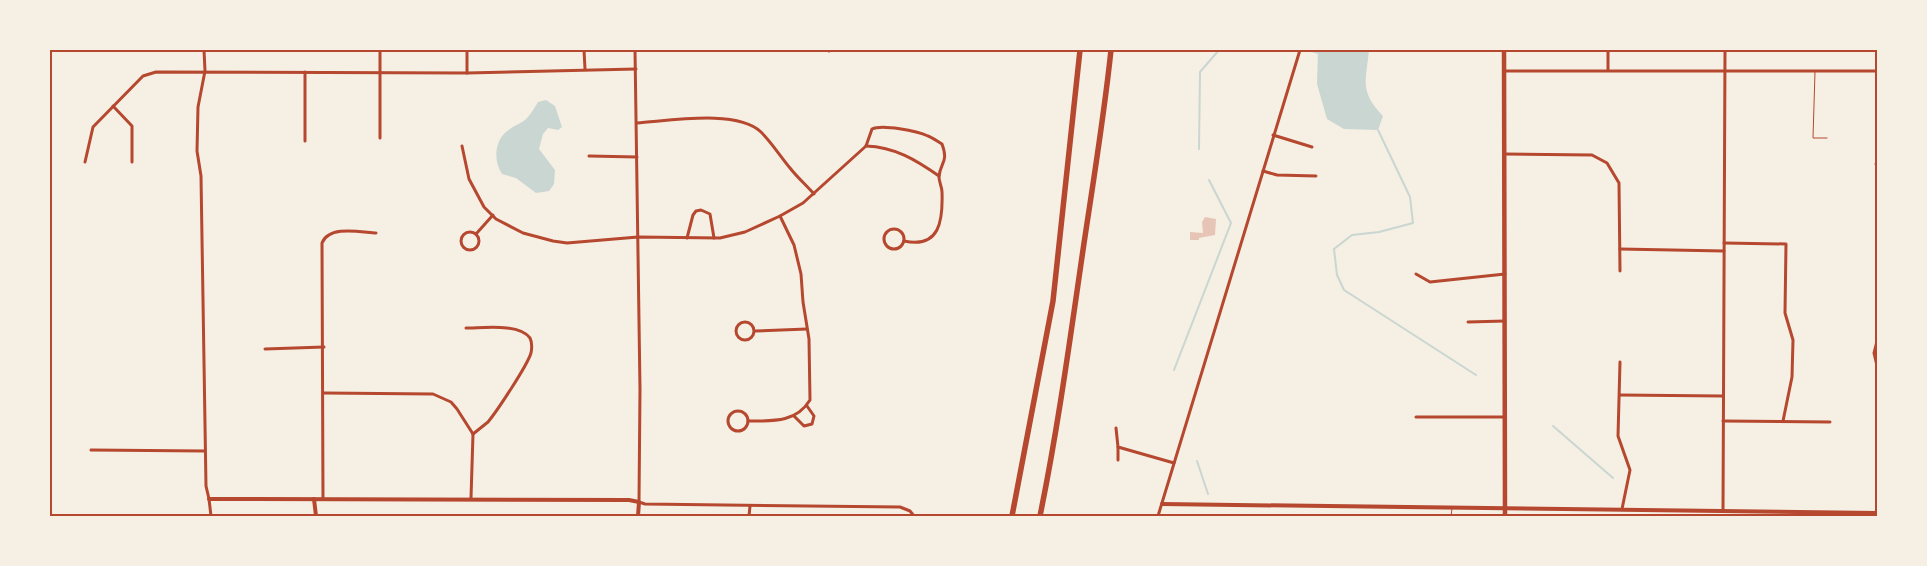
<svg xmlns="http://www.w3.org/2000/svg" width="1927" height="566" viewBox="0 0 1927 566" font-family="'DM Sans',sans-serif">
	<style>
		.water { fill: #c9d6d2 }
		.lines { fill: none; stroke-linecap: round; stroke-linejoin: round }
		.stream { stroke: #c9d6d2; stroke-width: 2 }
		.building { fill: #e6c5b7 }
		.service { stroke: #b5482f; stroke-width: 1 }
		.minor { stroke: #b5482f; stroke-width: 3 }
		.tertiary { stroke: #b5482f; stroke-width: 4 }
		.secondary { stroke: #b5482f; stroke-width: 4.5 }
		.motorway { stroke: #b5482f; stroke-width: 5.5 }
		.neatline { fill: none; stroke: #b5482f; stroke-width: 2 }
	</style>
	<rect width="100%" height="100%" fill="#f6efe4"/>
	<g class="water">
		<path d="M1318,50H1369C1366,81 1359,91 1383,116L1378,130L1344,129L1327,119L1317,84Z"/>
		<path d="M546,100L555,106L562,127L558,130L548,128L543,134L539,149L555,170L554,184L549,191L536,193L516,178L502,174C493,160 494,139 510,129C515,125 523,123 527,118C531,114 535,107 538,102Z"/>
	</g>
	<g class="lines">
		<g class="stream">
			<path d="M1309,50L1318,53"/>
			<path d="M1378,130L1410,197L1413,223L1379,232L1352,235L1334,249L1337,275L1344,290L1476,375"/>
			<path d="M1199,149L1200,72L1219,50"/>
			<path d="M1174,370L1231,223L1209,180"/>
			<path d="M1553,426L1613,478"/>
			<path d="M1197,461L1208,494"/>
		</g>
	</g>
	<path class="building" d="M1205,217L1216,219L1215,235L1199,238V240H1190V232L1203,233L1202,222Z"/>
	<g class="lines">
		<g class="service">
			<path d="M1815,72L1813,138H1827"/>
			<path d="M1451,516L1452,509"/>
		</g>
		<g class="minor">
			<path d="M204,50L205,71L198,107L197,151L201,176L206,486L209,499L211,516"/>
			<path d="M380,50V138"/>
			<path d="M584,50L585,69"/>
			<path d="M635,50L640,389L639,502L645,504L900,507L910,511L914,516"/>
			<path d="M1608,50V70"/>
			<path d="M829,51V50"/>
			<path d="M1504,71H1877"/>
			<path d="M305,72V141"/>
			<path d="M467,73V50"/>
			<path d="M113,106L132,126V162"/>
			<path d="M637,123C669,121 737,109 761,132C772,143 780,156 790,168C797,177 806,185 814,194"/>
			<path d="M1273,135L1312,147"/>
			<path d="M462,146L469,179L484,207L496,219L523,233L553,241L567,243L638,237L720,238L745,232L780,216L803,203L866,146L872,129C882,124 917,131 928,136C933,138 937,141 942,144C949,163 940,162 939,177C939,182 942,187 942,192C943,220 940,249 904,241"/>
			<path d="M866,146C895,147 916,160 939,176"/>
			<path d="M1504,154L1592,155L1607,163L1619,183L1620,271"/>
			<path d="M589,156L637,157"/>
			<path d="M85,162L93,127L143,76L156,72L467,73L636,69"/>
			<path d="M1876,164H1877"/>
			<path d="M1263,171L1277,175L1316,176"/>
			<circle cx="894" cy="239" r="10"/>
			<circle cx="470" cy="241" r="9"/>
			<path d="M476,234L493,215"/>
			<path d="M687,238L693,215L696,211L701,210L710,214L714,238"/>
			<path d="M1724,243L1786,244L1785,313L1793,340L1792,377L1783,421"/>
			<path d="M1620,249L1724,251"/>
			<path d="M1416,274L1430,282L1505,274"/>
			<circle cx="745" cy="331" r="9"/>
			<path d="M1468,322L1505,321"/>
			<path d="M466,328C483,328 519,323 530,338C532,342 532,349 531,353C527,366 497,411 488,422C483,426 478,430 473,434"/>
			<path d="M755,331L807,329"/>
			<path d="M1877,341L1874,353L1877,366"/>
			<path d="M265,349L324,347"/>
			<path d="M1620,362L1618,436L1630,470L1622,509"/>
			<path d="M324,393L433,394L451,402L457,409L473,434"/>
			<path d="M1620,395L1722,396"/>
			<circle cx="738" cy="421" r="10"/>
			<path d="M794,416L804,426L812,424L814,416L807,406"/>
			<path d="M1416,417H1505"/>
			<path d="M748,421C772,421 796,423 810,400L809,339L803,302L801,274L794,245L780,216"/>
			<path d="M1723,421L1830,422"/>
			<path d="M1116,428L1118,447L1174,463"/>
			<path d="M1118,447V460"/>
			<path d="M91,450L205,451"/>
			<path d="M471,498L473,434"/>
			<path d="M323,499L322,243C329,225 360,232 376,233"/>
			<path d="M1723,511L1725,50"/>
			<path d="M749,516L750,506"/>
			<path d="M1158,516L1300,50"/>
		</g>
		<g class="tertiary">
			<path d="M209,499L629,500L639,502L638,516"/>
			<path d="M314,499L316,516"/>
			<path d="M1162,504L1877,513"/>
		</g>
		<path class="secondary" d="M1504,50L1505,516"/>
		<g class="motorway">
			<path d="M1012,516L1053,301L1080,50"/>
			<path d="M1040,516C1058,428 1070,339 1083,250C1093,183 1104,117 1111,50"/>
		</g>
	</g>
	<rect width="1927" height="566" fill="none" stroke="#f6efe4" stroke-width="102"/>
	<rect x="51" y="51" width="1825" height="464" class="neatline"/>
</svg>
